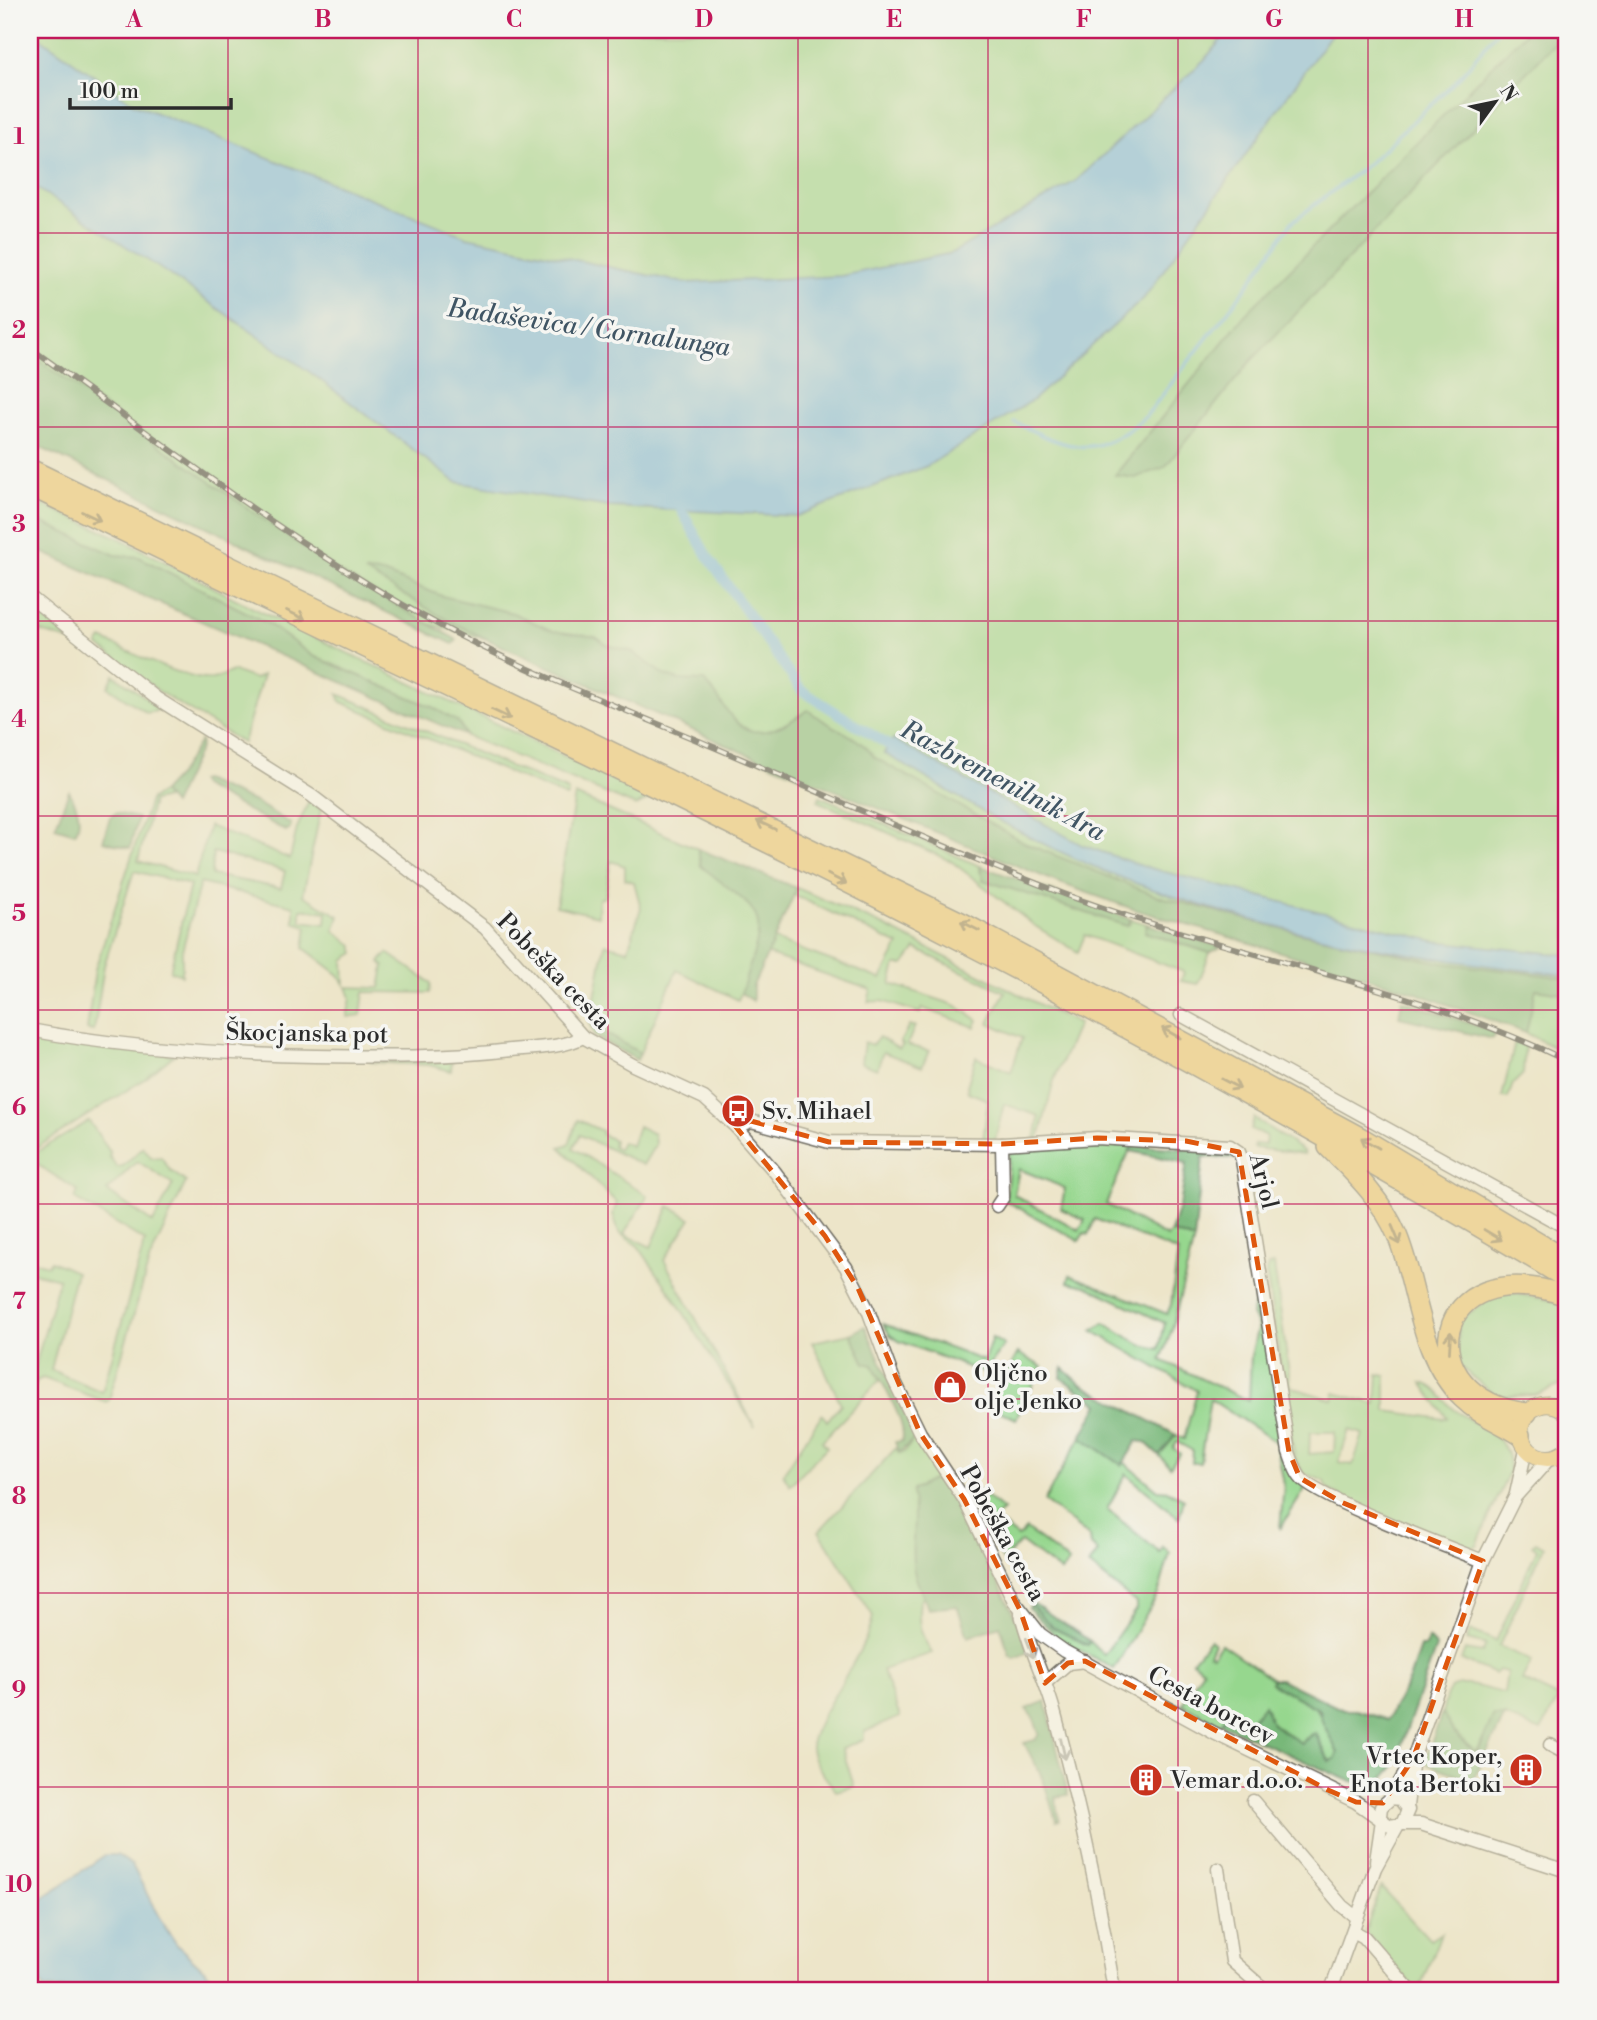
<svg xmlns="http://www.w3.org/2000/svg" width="1597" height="2020" viewBox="0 0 1597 2020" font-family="'Libre Bodoni',serif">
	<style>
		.green { fill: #96d78e; stroke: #60815c; stroke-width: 2; fill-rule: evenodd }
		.forest { fill: #78b879; stroke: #527252; stroke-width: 2 }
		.water { fill: #71b7e8; stroke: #4e718a; stroke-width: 2 }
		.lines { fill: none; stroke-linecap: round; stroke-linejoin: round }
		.stream { stroke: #71b7e8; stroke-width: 3.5 }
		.canal { stroke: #71b7e8; stroke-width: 10 }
		.minor-casing { stroke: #6f6c62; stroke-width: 15 }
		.major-casing { stroke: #6f6c62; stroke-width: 18 }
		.highway-casing { stroke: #6f6c62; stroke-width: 22 }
		.minor { stroke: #fff; stroke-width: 12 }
		.major { stroke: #f0c369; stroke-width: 16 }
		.highway { stroke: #f0c369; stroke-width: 19 }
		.rail-casing { stroke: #2b2b2b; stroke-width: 6 }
		.rail { stroke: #f6f6f2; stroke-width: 3.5; stroke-dasharray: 10; stroke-linecap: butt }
		.oneway { stroke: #8e774a }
		.oneway2 { stroke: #a0a0a0 }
		.marked { fill: none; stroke: #df570e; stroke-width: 5; stroke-dasharray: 14 9; stroke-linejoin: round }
		.grid { fill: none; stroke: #c2185b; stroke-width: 2; stroke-opacity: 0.55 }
		.labels { text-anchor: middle; stroke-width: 7; stroke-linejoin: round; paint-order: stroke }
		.street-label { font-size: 24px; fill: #2b2b2b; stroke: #f6f6f2 }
		.poi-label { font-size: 24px; fill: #2b2b2b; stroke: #f6f6f2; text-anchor: start }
		.water-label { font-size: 26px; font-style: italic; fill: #405564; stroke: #f6f6f2 }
		.neatline { fill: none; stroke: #c2185b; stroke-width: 2.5 }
		.grid-label { font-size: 23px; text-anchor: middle; font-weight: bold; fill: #c2185b }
	</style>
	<rect width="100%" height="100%" fill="#f6f6f2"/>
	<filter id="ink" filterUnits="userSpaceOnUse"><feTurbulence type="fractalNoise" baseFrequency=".0143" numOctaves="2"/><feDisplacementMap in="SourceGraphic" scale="14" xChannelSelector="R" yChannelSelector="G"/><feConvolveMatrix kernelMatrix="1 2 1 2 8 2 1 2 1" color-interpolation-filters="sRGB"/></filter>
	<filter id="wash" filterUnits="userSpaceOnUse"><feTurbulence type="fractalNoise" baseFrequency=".00686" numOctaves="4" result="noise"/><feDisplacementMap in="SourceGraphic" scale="28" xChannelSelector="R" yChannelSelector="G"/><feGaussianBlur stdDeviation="1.57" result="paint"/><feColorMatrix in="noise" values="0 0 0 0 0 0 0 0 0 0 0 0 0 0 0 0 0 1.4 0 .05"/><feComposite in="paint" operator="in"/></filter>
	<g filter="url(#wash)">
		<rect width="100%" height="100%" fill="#ede5c9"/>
		<g class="green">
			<path d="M30,30H1567V1054L1488,1014L1320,961L510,645L405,618L260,553L30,436Z"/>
			<path d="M30,499L119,538L253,608L652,798L636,806L466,736L461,726L432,707L313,656L267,623L139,557L115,555L34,520L30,517Z"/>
			<path d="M41,616L71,641L32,629L36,617Z"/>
			<path d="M102,639C127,650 187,682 212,679C219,678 227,673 233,671L255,679L263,675L243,743L161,693L98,645Z"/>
			<path d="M114,675L159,707L156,711L147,713L108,687Z"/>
			<path d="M338,694L568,791V795L566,797L341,702Z"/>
			<path d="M162,792L166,798L153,801L138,861L195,877L209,826L290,859L297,828L309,801L321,809L303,895L339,916L334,931L353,945L355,953L344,960L345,984L339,975L304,948L307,927L294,922V906L200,883L182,951V975L170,971L190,885L134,871L104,966L94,1031L87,1030L95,969L150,800ZM213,852L285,871L281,888L211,875ZM301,909L327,912L326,924L301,921Z"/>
			<path d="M575,795L698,849L701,866C719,879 744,892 755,911C769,934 748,978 738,1000L677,970L640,1053L590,1024L605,944L628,950L641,908L634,882L625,879V866L611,861L605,897L599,899L598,916L556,906Z"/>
			<path d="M820,796L980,866V872L1130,924L1131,919L1147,924L1145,932L1210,953L1198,984L1181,981L1184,972L1085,935L1078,952L1035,926L951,861L818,801Z"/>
			<path d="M797,888L884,926L1078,1024L1054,1080L1039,1139H1035L1039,1116L1004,1104L995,1140L983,1141L988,1100L968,1092L967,1086L976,1057L1011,1072L1022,1038L989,1023L1005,992L916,949L904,965H896L891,984L955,1005L978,1020L975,1027L922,1008L920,1013L882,1001L868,1002L871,990L766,954L772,939L881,979L899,945L794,895Z"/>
			<path d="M388,953L431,983L430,993L364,992L361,1015L347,1017L351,998L347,987L380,988L384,966L380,962Z"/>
			<path d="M909,1026H915L907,1045L929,1051L922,1067L883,1052L877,1069L861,1063L864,1042L872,1045L879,1037L899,1049L903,1045L900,1042Z"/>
			<path d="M30,1034L174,1055L146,1078L30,1152Z"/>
			<path d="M1515,1042L1525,1046L1523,1074L1513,1084L1508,1098L1502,1097Z"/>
			<path d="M452,1059L451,1071L429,1065L369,1062Z"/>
			<path d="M1254,1118L1303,1151L1304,1154L1254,1148L1255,1144L1265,1145L1266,1136L1251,1129Z"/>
			<path d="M578,1120L602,1131L601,1134L614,1140L613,1146L618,1149L622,1142L631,1146L638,1126L654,1134L655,1145L643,1165L580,1135L573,1148L648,1196L624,1234L651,1247L669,1206L691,1218L664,1260L755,1427L673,1296L638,1246L619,1233L613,1214L617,1203L560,1147L569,1144Z"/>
			<path d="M89,1121L110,1152L109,1156L117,1167L123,1166L143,1147L152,1158L161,1157L171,1171L186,1182L150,1259L109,1400L106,1402L43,1378L36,1381L30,1401V1376L33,1374L59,1279L30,1272V1260L48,1265L51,1261L76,1272L51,1370L102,1392L145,1241L75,1199L78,1191L35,1163L30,1172V1156ZM137,1161L173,1184L153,1223L107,1191Z"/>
			<path d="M1057,1144L1132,1145L1106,1204L1167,1237L1171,1232L1194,1240L1172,1329L1161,1360L1249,1401L1251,1356L1258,1326L1252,1315L1257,1281L1273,1375L1305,1489L1280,1529L1284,1485L1276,1442L1210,1399L1200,1463H1192L1193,1451L1177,1442L1173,1448L1180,1454L1170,1467L1159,1455L1176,1435L1184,1439L1197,1391L1093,1331L1104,1323L1142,1345L1159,1349L1165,1323L1086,1286L1068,1282L1070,1275L1167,1314L1171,1305L1178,1252L1095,1219L1088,1235L1084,1233L1079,1241L1006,1201L1010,1149ZM1019,1169L1065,1188L1061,1209L1085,1220L1079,1230L1014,1195Z"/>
			<path d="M1274,1264L1291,1387L1333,1400L1335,1393L1376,1404L1378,1374L1386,1376V1411L1445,1419L1447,1418L1422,1383C1438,1386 1442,1400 1455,1410C1479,1428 1512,1436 1509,1472L1477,1545L1471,1549C1422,1535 1373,1513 1327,1489L1325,1481L1303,1473L1295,1458L1266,1272L1268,1266ZM1349,1430L1363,1434L1353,1465L1339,1462ZM1310,1432H1335L1334,1452L1309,1454Z"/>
			<path d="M1501,1291L1567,1303V1383L1536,1395L1502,1396L1500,1400L1457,1364L1459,1320Z"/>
			<path d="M883,1324L984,1361L992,1338L1004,1345L984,1373L899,1341L890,1335Z"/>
			<path d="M851,1334L865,1363L873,1365L880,1380L822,1441L827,1447L790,1485L783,1474L822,1414L827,1421L841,1404L812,1342Z"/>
			<path d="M1018,1353L1042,1367L1016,1419L989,1406Z"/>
			<path d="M1081,1437L1122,1465L1125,1463L1158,1490L1169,1491L1184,1499L1179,1518L1126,1474L1107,1509L1160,1553L1163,1547L1170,1553L1158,1594L1114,1669L1057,1637L1029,1608L1031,1605L1052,1627L1087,1645L1090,1641L1104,1655L1136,1609V1603L1089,1565L1098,1552L1091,1545L1090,1537L1044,1501Z"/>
			<path d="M915,1438L940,1476L913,1490C920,1531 908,1554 924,1598L920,1601C917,1623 920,1634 932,1653L882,1670L900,1717L864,1732V1739L842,1748L854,1786L836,1791C827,1779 814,1765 811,1749C808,1726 868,1652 873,1616L819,1531L896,1448L899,1453L904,1452Z"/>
			<path d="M974,1487L1003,1510L994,1518L1018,1537L1026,1529L1069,1562L1061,1572L1021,1542L1003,1560L970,1491Z"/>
			<path d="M1536,1542L1544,1547L1499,1646L1532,1661L1522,1680L1559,1698L1541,1731L1505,1716L1483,1739L1475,1752L1453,1731L1442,1713C1444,1706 1445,1697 1449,1691C1459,1677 1491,1691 1504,1693L1507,1672L1499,1670L1495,1674L1461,1660L1465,1650L1482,1653L1486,1645L1467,1640L1470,1630L1496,1641L1537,1549L1532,1545Z"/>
			<path d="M1210,1639L1214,1643L1209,1654L1213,1655L1221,1644L1272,1679V1683L1315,1705L1338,1753L1335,1759L1329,1761L1317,1735L1312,1734L1300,1743L1272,1724L1263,1706L1246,1725L1226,1716L1221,1724L1182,1704L1203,1669L1192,1661Z"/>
			<path d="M1381,1887L1430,1940L1441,1933L1419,1990H1416L1365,1932Z"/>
		</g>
		<g class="forest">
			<path d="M1528,30H1567L1249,363L1165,467L1135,478L1115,475L1244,316Z"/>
			<path d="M30,354L337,571L457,640L453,644L39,447L37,437L30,430Z"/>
			<path d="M30,517L115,555L139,557L267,623L313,656L432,707L458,722L466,736L30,547Z"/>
			<path d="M365,572L383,573L442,596L513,613L553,631L596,637L607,645L631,651L664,675L679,680L704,681C718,693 725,713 739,724C761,743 789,722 808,710C828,727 860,735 874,757L1027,844L1157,896L1300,933L1442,963L1567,978V994L1536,989L1526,1033L1403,988L1133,909L1054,881L740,751L504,647L449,621Z"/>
			<path d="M200,741L201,746L173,805L162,792L179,774Z"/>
			<path d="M203,780L257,803L291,824L290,829L286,831L202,786L199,781Z"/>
			<path d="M69,791C76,803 84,820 75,833L55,827Z"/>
			<path d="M116,813L138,818L130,848L103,841L110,817Z"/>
			<path d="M698,849L797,888L753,986V1001L741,993C769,908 768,920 701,866Z"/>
			<path d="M980,866L1131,919L1127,926L983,880Z"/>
			<path d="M1147,924L1221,947L1210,953L1145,932Z"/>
			<path d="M1402,1000L1495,1032V1036L1492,1039L1399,1017Z"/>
			<path d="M590,1025L640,1053L637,1060L594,1036Z"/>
			<path d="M1132,1145L1231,1152L1236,1158L1203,1157L1194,1240L1171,1232L1181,1200L1187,1163L1130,1151Z"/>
			<path d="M865,1326L915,1438L899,1453L895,1442L902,1441C908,1424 881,1382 873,1365L865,1363L851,1334Z"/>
			<path d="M1063,1368L1081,1384L1176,1435L1159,1455L1145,1442L1137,1441L1122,1465L1081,1437L1099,1404L1061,1378Z"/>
			<path d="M940,1476L968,1521L1020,1627L1028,1652L1015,1658L1010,1656L1000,1626L968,1637L957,1606L928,1609C924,1596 917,1584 914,1571C909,1545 918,1520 912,1494L913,1490Z"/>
			<path d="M1033,1603L1090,1641L1088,1645L1052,1627L1031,1605Z"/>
			<path d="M1428,1639L1436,1647L1393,1768L1377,1786L1347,1780L1221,1724L1226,1716L1247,1725L1264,1705L1272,1724L1301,1743L1315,1733L1329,1761L1335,1759L1338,1753L1322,1721L1320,1710L1271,1683L1272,1679H1280L1343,1710H1356L1387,1720L1409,1680L1420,1647H1425Z"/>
			<path d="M1046,1701L1068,1795L1055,1797L1059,1820L1056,1821L1043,1779L1024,1743L1035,1740L1039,1734L1034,1719L1026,1709Z"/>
			<path d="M1442,1713L1453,1731L1475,1752L1479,1750L1493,1716H1505L1473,1780L1424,1763Z"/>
		</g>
		<g class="water">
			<path d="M1229,30H1334L1144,298L1033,400L927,466L797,516L609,507L456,482L311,373L155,265L30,184V31L134,104L467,237L685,283L841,276L952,253L1077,180L1205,59Z"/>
			<path d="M893,739L1082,845L1142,866L1434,941L1567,955V975C1394,957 1208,923 1050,847C993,820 939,785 884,753Z"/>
			<path d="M105,1855H117L132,1865L161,1921L178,1946L226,1990L44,1989C30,1968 23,1923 37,1902Z"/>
		</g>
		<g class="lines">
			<path class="stream" d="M1014,422C1070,449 1094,462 1146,416L1243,292L1292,222L1367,165L1459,78L1498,30"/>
			<path class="canal" d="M675,499L706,554L801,690L901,753"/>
		</g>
	</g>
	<g filter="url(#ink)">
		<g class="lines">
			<defs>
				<g id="minor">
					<path d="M30,597L156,698L312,796L485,928L583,1037L633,1065L704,1098L736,1127L775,1172L846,1267L868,1310L893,1378L920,1433L964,1499L1014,1601L1040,1634L1064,1651L1214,1733L1356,1802L1390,1826L1402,1824L1408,1810L1400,1799L1391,1798L1381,1807L1380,1816"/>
					<path d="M1181,1015L1567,1228"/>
					<path d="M30,1030C124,1048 219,1054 315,1056C380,1057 446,1058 511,1050C534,1048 563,1048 583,1037"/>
					<path d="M736,1127L751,1121L829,1142L1002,1144L1097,1138L1230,1146L1239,1152L1242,1160L1289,1452C1292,1460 1295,1471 1300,1477C1313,1497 1453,1549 1483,1561"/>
					<path d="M997,1206L1003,1197L1002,1144"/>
					<path d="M1516,1494L1526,1449"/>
					<path d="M1021,1614C1029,1648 1045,1678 1054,1711C1079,1802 1099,1897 1114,1990"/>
					<path d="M1045,1683L1068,1663L1085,1661"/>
					<path d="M1550,1745L1567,1754"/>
					<path d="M1391,1798L1413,1759L1483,1561L1515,1497L1549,1459"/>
					<path d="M1253,1801L1342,1906L1357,1918"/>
					<path d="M1407,1806L1412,1766"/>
					<path d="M1402,1824H1421L1567,1871"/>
					<path d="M1376,1861L1382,1820"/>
					<path d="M1218,1869L1232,1961L1265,1990"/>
					<path d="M1353,1931L1364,1937L1410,1990"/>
					<path d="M1331,1990L1375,1868L1398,1826"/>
				</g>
				<path id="major" d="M1567,1413C1550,1396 1524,1406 1520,1429C1521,1455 1548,1467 1567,1450"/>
				<g id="highway">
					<path d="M30,469L965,924L1362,1138L1567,1260"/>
					<path d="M30,486C337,636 648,779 952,936C1161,1044 1366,1158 1567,1279"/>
					<path d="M1328,1147C1355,1174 1381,1198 1397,1235C1419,1288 1418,1355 1462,1398C1479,1415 1500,1422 1520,1435"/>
					<path d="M1527,1413C1407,1398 1428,1247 1567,1296"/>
				</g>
			</defs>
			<use href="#minor" class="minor-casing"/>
			<use href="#major" class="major-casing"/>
			<use href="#highway" class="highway-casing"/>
			<use href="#minor" class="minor"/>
			<use href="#major" class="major"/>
			<use href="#highway" class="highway"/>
			<defs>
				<path id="rail" d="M30,348C164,443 296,548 441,626C529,673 624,709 716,748C829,796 941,847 1056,891C1224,955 1405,982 1567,1061"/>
			</defs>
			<use href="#rail" class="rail-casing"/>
			<use href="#rail" class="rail"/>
		</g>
		<defs><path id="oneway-shaft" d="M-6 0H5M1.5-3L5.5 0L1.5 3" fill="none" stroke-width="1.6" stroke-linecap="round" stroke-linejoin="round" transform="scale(1.75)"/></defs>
		<g class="oneway">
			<use href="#oneway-shaft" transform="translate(91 516) rotate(26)"/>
			<use href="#oneway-shaft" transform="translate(296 615) rotate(26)"/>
			<use href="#oneway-shaft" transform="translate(501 714) rotate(26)"/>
			<use href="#oneway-shaft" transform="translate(766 825) rotate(-154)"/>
			<use href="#oneway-shaft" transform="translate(837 879) rotate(27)"/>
			<use href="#oneway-shaft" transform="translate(970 926) rotate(-153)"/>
			<use href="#oneway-shaft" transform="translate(1171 1033) rotate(-151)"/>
			<use href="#oneway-shaft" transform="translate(1231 1084) rotate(28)"/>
			<use href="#oneway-shaft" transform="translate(1370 1143) rotate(-150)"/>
			<use href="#oneway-shaft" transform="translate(1396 1235) rotate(67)"/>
			<use href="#oneway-shaft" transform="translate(1493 1235) rotate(31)"/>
			<use href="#oneway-shaft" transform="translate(1450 1342) rotate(-87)"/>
		</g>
		<g class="oneway2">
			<use href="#oneway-shaft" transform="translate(1030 1648) rotate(69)"/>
			<use href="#oneway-shaft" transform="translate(1063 1749) rotate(77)"/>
		</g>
	</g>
	<path d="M0 0H1597V2020H0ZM751,1121L829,1142L1002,1144L1097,1138L1186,1141L1239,1152L1289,1452L1300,1478L1341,1502L1483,1561L1413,1759L1383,1803L1356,1802L1328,1790L1085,1661L1068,1663L1045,1683L1020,1610L964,1499L920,1433L858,1288L825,1236L736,1127Z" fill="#ede5c9" fill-opacity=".55" fill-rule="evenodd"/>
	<path class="marked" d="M751,1121L829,1142L1002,1144L1097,1138L1186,1141L1239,1152L1289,1452L1300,1478L1341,1502L1483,1561L1413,1759L1383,1803L1356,1802L1328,1790L1085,1661L1068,1663L1045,1683L1020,1610L964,1499L920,1433L858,1288L825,1236L736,1127Z"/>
	<path class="grid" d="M228,30V1990M418,30V1990M608,30V1990M798,30V1990M988,30V1990M1178,30V1990M1368,30V1990M30,233H1567M30,427H1567M30,621H1567M30,816H1567M30,1010H1567M30,1204H1567M30,1399H1567M30,1593H1567M30,1787H1567"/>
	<defs>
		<symbol id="bus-disc" viewBox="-11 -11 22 22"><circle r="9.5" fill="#c8321e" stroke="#f6f6f2"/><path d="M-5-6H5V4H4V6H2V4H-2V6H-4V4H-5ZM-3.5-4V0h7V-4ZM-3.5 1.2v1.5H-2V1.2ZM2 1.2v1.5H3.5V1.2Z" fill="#fff"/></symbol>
		<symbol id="shop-disc" viewBox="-11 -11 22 22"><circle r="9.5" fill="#c8321e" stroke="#f6f6f2"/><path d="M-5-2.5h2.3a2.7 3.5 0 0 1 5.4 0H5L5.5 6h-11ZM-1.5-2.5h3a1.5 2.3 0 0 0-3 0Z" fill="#fff"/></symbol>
		<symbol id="building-disc" viewBox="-11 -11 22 22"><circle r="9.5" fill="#c8321e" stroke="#f6f6f2"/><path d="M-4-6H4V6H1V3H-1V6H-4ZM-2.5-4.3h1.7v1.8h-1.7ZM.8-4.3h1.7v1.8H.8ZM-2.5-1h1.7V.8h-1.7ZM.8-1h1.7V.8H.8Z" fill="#fff"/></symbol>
	</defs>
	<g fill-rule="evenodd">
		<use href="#bus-disc" x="719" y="1092" width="38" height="38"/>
		<use href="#shop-disc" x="931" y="1368" width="38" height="38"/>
		<use href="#building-disc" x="1507" y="1751" width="38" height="38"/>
		<use href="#building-disc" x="1127" y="1761" width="38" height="38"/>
	</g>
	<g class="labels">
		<g class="street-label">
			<text transform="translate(554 971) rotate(46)" y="8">Pobeška cesta</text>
			<text transform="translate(307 1033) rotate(1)" y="8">Škocjanska pot</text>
			<text transform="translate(1264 1181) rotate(76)" y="8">Arjol</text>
			<text transform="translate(1003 1533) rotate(61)" y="8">Pobeška cesta</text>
			<text transform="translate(1211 1705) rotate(28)" y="8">Cesta borcev</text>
		</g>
		<g class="poi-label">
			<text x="762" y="1119">Sv. Mihael</text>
			<text x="974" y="1381">Oljčno<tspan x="974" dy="28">olje Jenko</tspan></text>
			<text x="1502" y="1764" text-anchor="end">Vrtec Koper,<tspan x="1502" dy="28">Enota Bertoki</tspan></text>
			<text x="1170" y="1788">Vemar d.o.o.</text>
		</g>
		<g class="water-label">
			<text transform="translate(589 327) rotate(8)" y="9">Badaševica / Cornalunga</text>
			<text transform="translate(1003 780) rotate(28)" y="9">Razbremenilnik Ara</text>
		</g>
	</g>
	<rect width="1597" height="2020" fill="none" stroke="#f6f6f2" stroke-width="77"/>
	<g transform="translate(1495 102) rotate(57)" stroke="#f6f6f2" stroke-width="5" paint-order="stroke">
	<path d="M0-5L12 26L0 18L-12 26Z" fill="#2b2b2b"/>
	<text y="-10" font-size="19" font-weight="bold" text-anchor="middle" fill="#2b2b2b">N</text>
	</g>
	<path d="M70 98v10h161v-10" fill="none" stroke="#2b2b2b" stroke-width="3.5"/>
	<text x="80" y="98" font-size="21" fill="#2b2b2b" stroke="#f6f6f2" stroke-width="5" paint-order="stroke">100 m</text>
	<rect x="38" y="38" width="1520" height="1944" class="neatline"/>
	<g class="grid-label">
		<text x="134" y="27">A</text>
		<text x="323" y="27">B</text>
		<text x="514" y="27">C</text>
		<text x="704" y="27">D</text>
		<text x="894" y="27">E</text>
		<text x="1084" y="27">F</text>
		<text x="1274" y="27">G</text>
		<text x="1464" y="27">H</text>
		<text x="19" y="144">1</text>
		<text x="19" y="338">2</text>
		<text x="19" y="532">3</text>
		<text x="19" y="727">4</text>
		<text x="19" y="921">5</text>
		<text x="19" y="1115">6</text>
		<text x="19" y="1309">7</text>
		<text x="19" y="1504">8</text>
		<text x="19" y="1698">9</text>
		<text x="19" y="1892">10</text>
	</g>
</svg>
